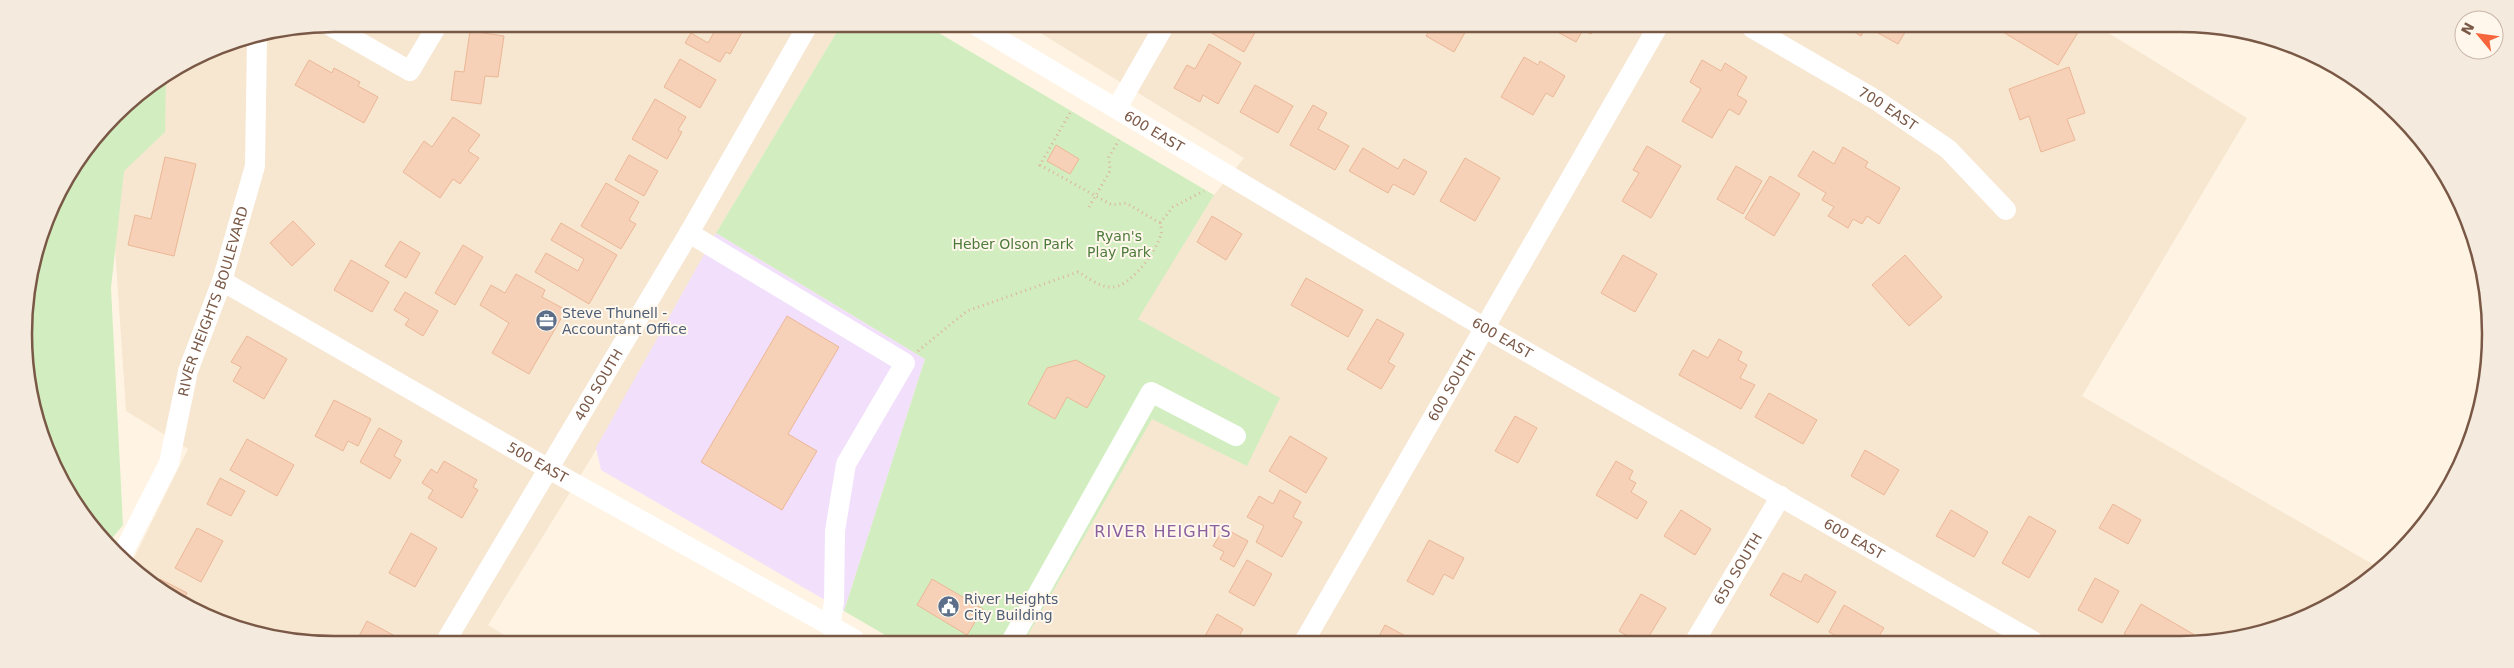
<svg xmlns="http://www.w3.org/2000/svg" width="2514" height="668" viewBox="0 0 2514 668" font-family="'DejaVu Sans',sans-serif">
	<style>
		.residential { fill: #f7e6d0 }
		.education { fill: #f1dffb }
		.green { fill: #d2eec0 }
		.building { fill: #f7d1b7; stroke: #ebb796 }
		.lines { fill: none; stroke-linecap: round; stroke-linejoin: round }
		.path { stroke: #dcb49a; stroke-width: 3; stroke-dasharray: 1 4; stroke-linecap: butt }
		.minor { stroke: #fff; stroke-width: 20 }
		.labels { text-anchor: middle; stroke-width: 4; stroke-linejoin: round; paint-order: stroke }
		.street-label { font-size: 14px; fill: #7a5846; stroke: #fff7eb }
		.park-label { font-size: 14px; fill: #4c7a3a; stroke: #fff7eb }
		.service-label { font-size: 14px; fill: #4e5e75; stroke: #fff7eb; text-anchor: start }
		.quarter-label { font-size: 16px; letter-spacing: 1px; fill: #8a609e; stroke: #fff7eb }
		.rim { fill: none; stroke: #7a5846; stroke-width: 2.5 }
	</style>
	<rect width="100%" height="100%" fill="#fff4e3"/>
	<g class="residential">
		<path d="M334,24L841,25L716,233L590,460L488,625L511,639L274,638L179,603L132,562L188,449L126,411L113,217L129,101L216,47Z"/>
		<path d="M1029,26L2102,29L2247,118L2082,396L2381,569L2299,621L2220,642L1025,640L1152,418L1247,466L1137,319L1214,195L1244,158Z"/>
	</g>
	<path class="education" d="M716,233L925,359L844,611L601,470L596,448Z"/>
	<g class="green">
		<path d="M841,25L927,26L1214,195L1138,319L1280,398L1247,466L1152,419L1025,640L892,639L844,611L925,359L716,233Z"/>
		<path d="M166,78L165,132L124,171L111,288L123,525L109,542L88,523L34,415L24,313L56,197L129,101Z"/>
	</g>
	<g class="building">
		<path d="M718,25H746L730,54L726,52L720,62L685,43L691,33L708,43Z"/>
		<path d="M1213,26L1258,27L1244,52L1210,32Z"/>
		<path d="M1431,27H1468L1454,52L1426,36Z"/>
		<path d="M1550,28H1594L1591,34L1583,30L1576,42Z"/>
		<path d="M1848,28H1865L1861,36Z"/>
		<path d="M1871,29H1907L1898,44Z"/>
		<path d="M1998,29H2080L2058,65Z"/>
		<path d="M470,31L504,36L498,77L485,76L481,104L451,100L455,71L464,72Z"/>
		<path d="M1209,44L1241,63L1218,104L1203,95L1200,102L1174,88L1187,65L1195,69Z"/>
		<path d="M1524,57L1538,65L1540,61L1565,76L1553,97L1546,93L1533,115L1501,97Z"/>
		<path d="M680,59L716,80L700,108L664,87Z"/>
		<path d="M309,60L332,73L334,68L360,82L358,86L378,97L364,123L295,85Z"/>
		<path d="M1702,60L1721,71L1725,63L1747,77L1737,95L1747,101L1739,115L1729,109L1712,138L1682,121L1701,89L1690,82Z"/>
		<path d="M2069,67L2085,113L2067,119L2075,140L2041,152L2029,116L2020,120L2009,89Z"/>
		<path d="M1255,85L1293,106L1278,133L1240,112Z"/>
		<path d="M655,99L686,117L678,130L682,132L667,159L632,139Z"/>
		<path d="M1313,105L1327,113L1318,129L1349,146L1335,170L1290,145Z"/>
		<path d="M453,117L480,135L468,151L479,158L460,184L453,179L440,198L403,172L424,141L432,147Z"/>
		<path d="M1056,145L1079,159L1070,174L1047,161Z"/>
		<path d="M1647,146L1681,166L1651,218L1622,201L1639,173L1633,170Z"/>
		<path d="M1843,147L1868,162L1865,167L1900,188L1879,224L1867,216L1862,224L1853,219L1848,228L1828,216L1834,207L1822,200L1826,193L1798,176L1813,151L1834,164Z"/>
		<path d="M1363,148L1398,169L1404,159L1427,172L1414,195L1393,184L1388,193L1349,171Z"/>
		<path d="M2425,149L2438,161L2439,163L2422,153Z"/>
		<path d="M629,155L658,171L644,196L615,180Z"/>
		<path d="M165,157L196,164L174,256L128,245L135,215L151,219Z"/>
		<path d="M1465,158L1500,178L1475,221L1440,201Z"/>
		<path d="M1736,166L1762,181L1743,214L1717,199Z"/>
		<path d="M1770,176L1800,194L1774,236L1745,218Z"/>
		<path d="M606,183L639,202L629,220L636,224L621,249L581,226Z"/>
		<path d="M1212,216L1242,234L1226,260L1197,242Z"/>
		<path d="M293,221L315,244L292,266L270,243Z"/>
		<path d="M561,223L617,255L589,304L535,272L546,253L578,271L584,259L551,240Z"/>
		<path d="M400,241L420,253L406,278L385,266Z"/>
		<path d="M463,245L483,257L455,305L435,293Z"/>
		<path d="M1623,255L1657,274L1635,312L1601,293Z"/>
		<path d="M1905,255L1942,297L1909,326L1872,285Z"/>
		<path d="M351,260L389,282L372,312L334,290Z"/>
		<path d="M516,274L545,290L542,297L566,310L529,374L492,353L509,323L480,305L491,285L505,293Z"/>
		<path d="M1306,278L1363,310L1348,337L1291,305Z"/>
		<path d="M405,292L438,311L423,336L405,325L409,319L394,310Z"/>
		<path d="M787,316L839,347L788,434L817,451L782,510L701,462Z"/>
		<path d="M1377,319L1404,334L1388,362L1395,366L1381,389L1347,369Z"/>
		<path d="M247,336L287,359L264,399L233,381L241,367L231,362Z"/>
		<path d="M1719,339L1742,352L1738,360L1747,365L1740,378L1755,385L1741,409L1679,375L1693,350L1708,358Z"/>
		<path d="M1076,360L1105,376L1087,408L1067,397L1055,419L1028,404L1047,368Z"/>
		<path d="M1769,393L1817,420L1803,444L1755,417Z"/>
		<path d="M334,400L371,419L358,446L348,441L343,451L315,436Z"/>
		<path d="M1515,416L1537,428L1518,463L1495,451Z"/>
		<path d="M379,428L402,441L394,456L401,460L390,479L360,462Z"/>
		<path d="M1290,436L1327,458L1306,493L1269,471Z"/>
		<path d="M247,439L294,465L277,496L230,470Z"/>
		<path d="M1865,450L1899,470L1884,495L1851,476Z"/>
		<path d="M444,461L477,480L473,487L478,490L462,518L428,498L433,490L422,483L431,469L437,473Z"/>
		<path d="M1616,461L1633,471L1629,479L1636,483L1631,492L1647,502L1637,519L1596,495Z"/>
		<path d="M220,478L245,491L231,516L207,504Z"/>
		<path d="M1280,490L1301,502L1293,517L1302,522L1282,557L1256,542L1264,526L1247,517L1259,496L1273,504Z"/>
		<path d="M2113,504L2141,520L2128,544L2099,528Z"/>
		<path d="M1681,510L1711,529L1695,555L1664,536Z"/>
		<path d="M1951,510L1988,532L1974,557L1936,536Z"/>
		<path d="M2029,516L2056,531L2029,578L2002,563Z"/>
		<path d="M197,528L223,541L201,582L175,568Z"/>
		<path d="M1224,528L1248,541L1234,567L1220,559L1224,552L1213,546Z"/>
		<path d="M411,533L437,548L415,587L389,573Z"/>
		<path d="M1429,540L1464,558L1453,579L1444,574L1433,595L1407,581Z"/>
		<path d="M1247,560L1272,574L1254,606L1229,592Z"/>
		<path d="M1783,573L1801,582L1805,574L1836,592L1818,623L1770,595Z"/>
		<path d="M2095,578L2119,591L2102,623L2078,610Z"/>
		<path d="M160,579L187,593L182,602L191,607L179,603L157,584Z"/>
		<path d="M932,579L983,609L967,635L917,605Z"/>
		<path d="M1641,594L1666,608L1646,641H1635L1619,631Z"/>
		<path d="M2141,604L2207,642L2138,641L2124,634Z"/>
		<path d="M1844,605L1884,628L1876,641H1846L1829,632Z"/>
		<path d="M1217,614L1243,629L1237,640H1208L1204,638Z"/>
		<path d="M367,621L395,636L394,639L358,638Z"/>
		<path d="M1385,625L1413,640H1377Z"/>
	</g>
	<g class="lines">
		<g class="path">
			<path d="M1089,207L1110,171L1109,157L1119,140"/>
			<path d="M1160,223L1173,207L1204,191"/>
			<path d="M918,351L967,311L1078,272C1089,278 1100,288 1113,287C1131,286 1157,251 1161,234C1162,231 1161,226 1160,223L1126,203L1112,205L1040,165L1071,111"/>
		</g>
		<g class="minor">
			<path d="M329,25L410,71L438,24"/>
			<path id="s1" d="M977,26L1485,328L2033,641"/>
			<path id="s2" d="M1752,28L1876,100L1948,149L2006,210"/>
			<path d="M1117,108L1164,26"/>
			<path d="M689,233L905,363L846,464L835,531L834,602L830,626"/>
			<path id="s3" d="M222,281L547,468L854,639"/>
			<path id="s4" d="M123,553L169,463L188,371L222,281L255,166L257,39"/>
			<path id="s5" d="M447,639L689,233L808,25"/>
			<path d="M1012,640L1151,392L1236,436"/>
			<path id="s6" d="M1305,640L1657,28"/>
			<path id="s7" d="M1695,641L1781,496"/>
		</g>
	</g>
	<defs>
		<symbol id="office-disc" viewBox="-11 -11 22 22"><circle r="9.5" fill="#5c6f8a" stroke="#fff7eb"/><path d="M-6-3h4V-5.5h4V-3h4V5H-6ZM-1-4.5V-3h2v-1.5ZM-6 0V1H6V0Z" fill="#fff"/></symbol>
		<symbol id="civic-disc" viewBox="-11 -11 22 22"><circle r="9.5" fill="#5c6f8a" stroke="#fff7eb"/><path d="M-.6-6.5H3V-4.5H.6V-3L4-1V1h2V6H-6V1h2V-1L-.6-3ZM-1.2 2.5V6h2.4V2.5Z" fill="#fff"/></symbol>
	</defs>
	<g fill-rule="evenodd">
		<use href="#office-disc" x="534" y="308" width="25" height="25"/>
		<use href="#civic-disc" x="936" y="594" width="25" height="25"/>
	</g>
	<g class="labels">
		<g class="street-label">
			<text dy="5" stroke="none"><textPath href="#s2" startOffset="158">700 EAST</textPath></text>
			<text dy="5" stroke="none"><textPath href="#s1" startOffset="206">600 EAST</textPath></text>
			<text dy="5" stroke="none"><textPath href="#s4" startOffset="269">RIVER HEIGHTS BOULEVARD</textPath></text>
			<text dy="5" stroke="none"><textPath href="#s1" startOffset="611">600 EAST</textPath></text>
			<text dy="5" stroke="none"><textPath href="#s5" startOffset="296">400 SOUTH</textPath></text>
			<text dy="5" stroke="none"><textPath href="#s6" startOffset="294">600 SOUTH</textPath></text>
			<text dy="5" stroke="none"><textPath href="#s3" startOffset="364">500 EAST</textPath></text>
			<text dy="5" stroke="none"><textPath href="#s1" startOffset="1016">600 EAST</textPath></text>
			<text dy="5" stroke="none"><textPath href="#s7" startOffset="84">650 SOUTH</textPath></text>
		</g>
		<g class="park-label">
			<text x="1119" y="241">Ryan's<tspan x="1119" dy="16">Play Park</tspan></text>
			<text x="1013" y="249">Heber Olson Park</text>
		</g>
		<g class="service-label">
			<text x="562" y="318">Steve Thunell -<tspan x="562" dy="16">Accountant Office</tspan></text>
			<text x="964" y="604">River Heights<tspan x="964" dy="16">City Building</tspan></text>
		</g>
		<g class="quarter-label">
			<text x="1163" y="537">RIVER HEIGHTS</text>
		</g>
	</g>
	<path d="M0 0H2514V668H0ZM334 32H2180A302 302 0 0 1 2482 334V334A302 302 0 0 1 2180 636H334A302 302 0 0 1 32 334V334A302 302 0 0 1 334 32Z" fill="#f4eade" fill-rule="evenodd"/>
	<path class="rim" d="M334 32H2180A302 302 0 0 1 2482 334V334A302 302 0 0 1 2180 636H334A302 302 0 0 1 32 334V334A302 302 0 0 1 334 32Z"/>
	<g transform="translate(2479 35) rotate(299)"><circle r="24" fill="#fff7eb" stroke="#cab7a9"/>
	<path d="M0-4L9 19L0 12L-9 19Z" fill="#f6653b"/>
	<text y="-8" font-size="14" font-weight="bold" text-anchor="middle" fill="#7a5846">N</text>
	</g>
</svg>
